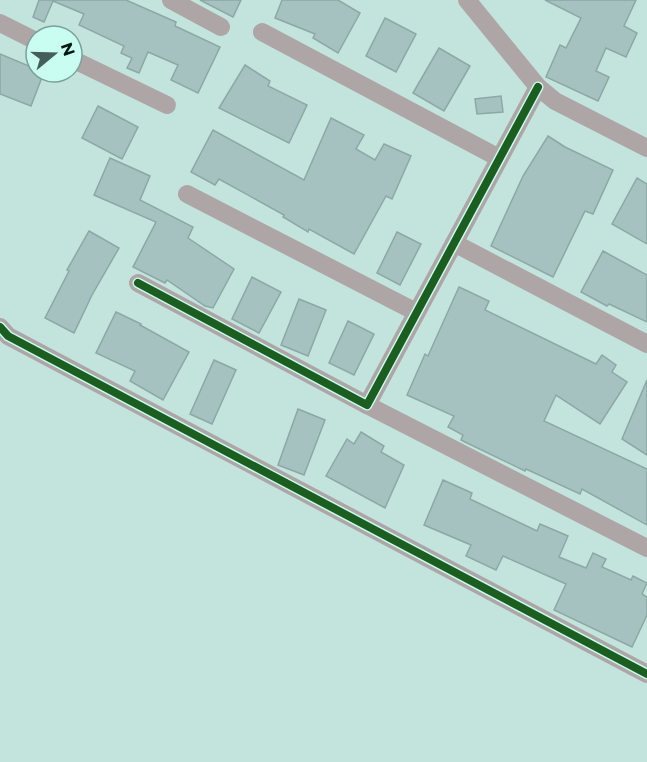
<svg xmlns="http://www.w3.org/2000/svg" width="647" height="762" viewBox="0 0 647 762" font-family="Montserrat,sans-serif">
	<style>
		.building { fill: #a6c2c0; stroke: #8ca8a5; stroke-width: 1.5 }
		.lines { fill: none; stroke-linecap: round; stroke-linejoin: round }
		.street { stroke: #aea5a7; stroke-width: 18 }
		.cycleway-casing { stroke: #cafdf2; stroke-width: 11 }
		.cycleway { stroke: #1b5e20; stroke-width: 8 }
	</style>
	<rect width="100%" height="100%" fill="#c2e4dd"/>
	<g class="building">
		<path d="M39,0H126L176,22L175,26L220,47L198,93L171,80L178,65L148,52L139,73L127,68L132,58L121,53L124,46L79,25L84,14L53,1L44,22L33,17Z"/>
		<path d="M200,0H241L233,17Z"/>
		<path d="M282,0H338L360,13L338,53L313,38L315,34L275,18Z"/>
		<path d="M545,0H636L624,26L637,33L626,57L606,48L596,71L609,77L598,101L546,77L560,45L566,48L581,18Z"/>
		<path d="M385,18L416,34L396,72L366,56Z"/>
		<path d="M439,48L470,66L444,111L413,93Z"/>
		<path d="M0,54L36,69V72H44L31,106L0,94Z"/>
		<path d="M245,65L270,81L268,86L307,105L289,143L219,108Z"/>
		<path d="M501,96L503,112L477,114L475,99Z"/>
		<path d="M98,106L138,127L122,159L82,138Z"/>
		<path d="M331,118L364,135L356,149L375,160L384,144L411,156L392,199L386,196L354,254L309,229L308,232L283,217L284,215L219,179L215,185L191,172L213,130L304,180Z"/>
		<path d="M548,136L565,147L613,170L593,214L585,211L553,277L491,246L523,176Z"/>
		<path d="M110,158L150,176L140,200L193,227L188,238L234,269L213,308L205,306L167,280L165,283L133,267L156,222L94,195Z"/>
		<path d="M637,178L647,184V244L612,224Z"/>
		<path d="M89,231L119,248L92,295L74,333L45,318L69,271L67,270Z"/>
		<path d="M397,232L421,244L400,285L377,273Z"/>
		<path d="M603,251L647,275V322L609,304L607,306L581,292Z"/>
		<path d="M252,277L281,292L259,333L232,319Z"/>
		<path d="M459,287L489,301L485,310L596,364L602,355L616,365L612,372L627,382L600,424L556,395L544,421L647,469V525L582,489L580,494L526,469L525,471L465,442L461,440L463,435L448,427L454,416L407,395L425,354L428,356Z"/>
		<path d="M299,299L326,310L308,356L281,345Z"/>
		<path d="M116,312L141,324L140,325L189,352L163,400L130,381L135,371L96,353Z"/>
		<path d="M348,321L374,334L354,375L329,363Z"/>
		<path d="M214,360L236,370L212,424L190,414Z"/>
		<path d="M647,380V455L622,439Z"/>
		<path d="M298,409L325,420L304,475L278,465Z"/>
		<path d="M361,432L384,446L381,452L404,465L385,508L326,476L347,439L354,444Z"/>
		<path d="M443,480L472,493L470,499L537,531L540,524L568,536L559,557L586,568L593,553L606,559L602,567L631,580L633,576L647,583L642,594L647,597V615L632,647L554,610L566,584L503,556L496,570L466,556L471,545L424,525Z"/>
	</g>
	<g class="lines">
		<g class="street">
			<path d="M171,0L221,27"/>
			<path d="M467,0L538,87L555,101L647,148"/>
			<path d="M0,23L36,41"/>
			<path d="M262,32L499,158"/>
			<path d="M72,59L167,105"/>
			<path d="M187,194L416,312"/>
			<path d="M454,243L647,344"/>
			<path d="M138,283L367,405L538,87"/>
			<path d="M0,327L8,336L647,674"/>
			<path d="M367,405L647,548"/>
		</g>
		<defs>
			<g id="cycleway">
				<path d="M138,283L367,405L538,87"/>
				<path d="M0,327L8,336L647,674"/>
			</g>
		</defs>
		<use href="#cycleway" class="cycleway-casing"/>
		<use href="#cycleway" class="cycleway"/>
	</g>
	<g transform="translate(54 54) rotate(71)"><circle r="28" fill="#cafdf2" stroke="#79a199" stroke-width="1.5"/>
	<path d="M0-4.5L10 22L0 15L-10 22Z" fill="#445f5a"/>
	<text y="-9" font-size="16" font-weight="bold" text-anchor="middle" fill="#001713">N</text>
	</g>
</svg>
